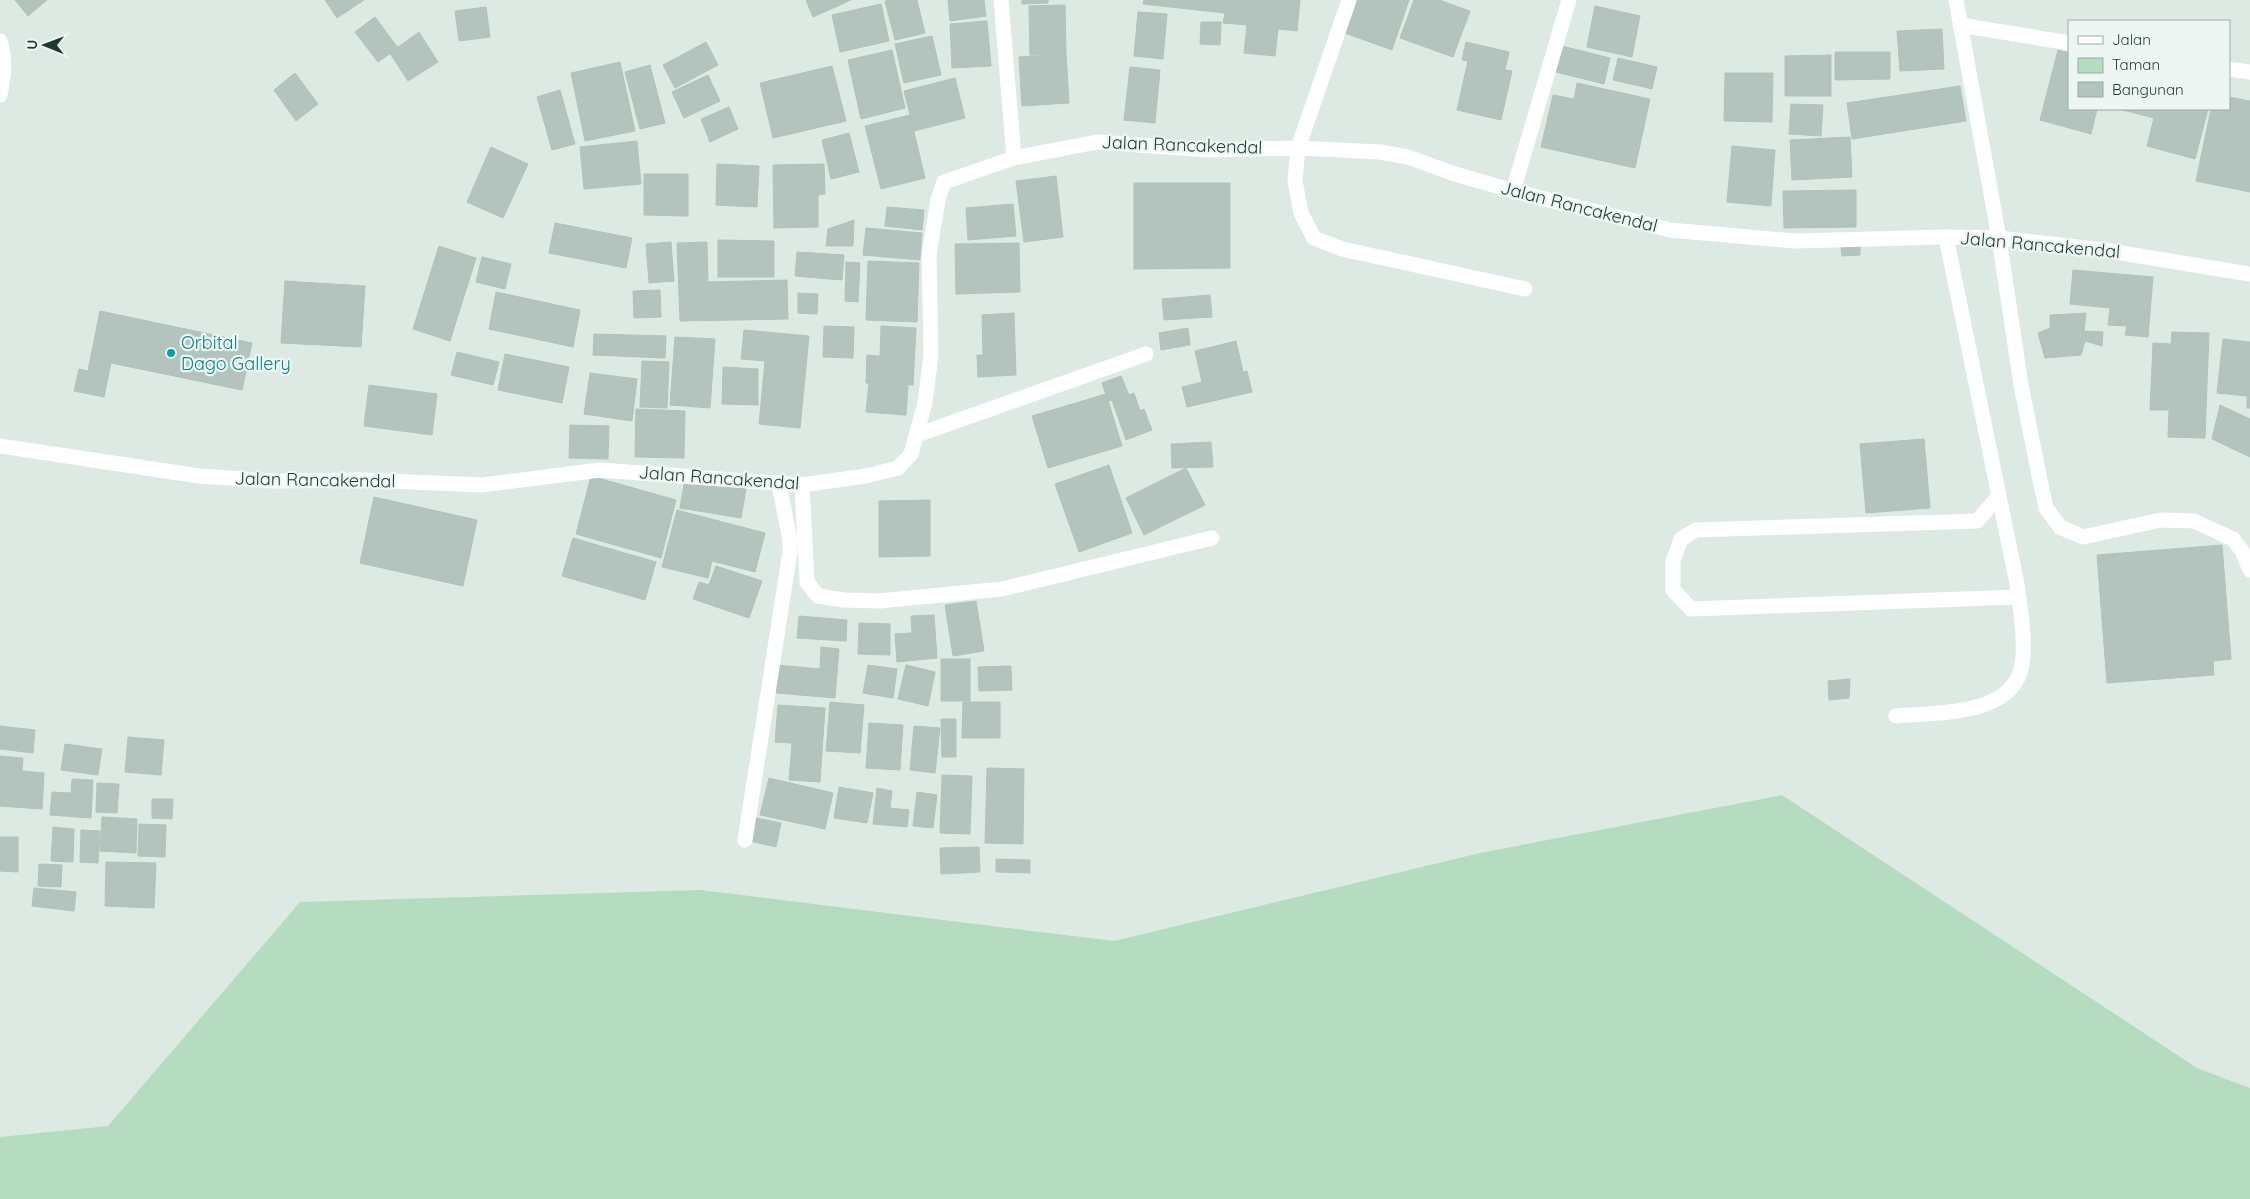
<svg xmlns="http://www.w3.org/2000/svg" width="2250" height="1199" viewBox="0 0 2250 1199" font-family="Quicksand,sans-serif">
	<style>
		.green { fill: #b5dcc0 }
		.building { fill: #b2c4bd; stroke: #b0c3bb }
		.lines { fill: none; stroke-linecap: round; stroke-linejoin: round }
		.service { stroke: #fff; stroke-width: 15 }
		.minor { stroke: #fff; stroke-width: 15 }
		.culture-dot { fill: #0f9aa8; stroke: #edf6f2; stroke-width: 2 }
		.labels { text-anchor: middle; stroke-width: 4.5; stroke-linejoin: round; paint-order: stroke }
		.street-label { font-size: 18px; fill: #1f3932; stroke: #edf6f2 }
		.culture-label { font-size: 18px; fill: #0d838f; stroke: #edf6f2; text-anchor: start }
	</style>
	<rect width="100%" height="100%" fill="#ddeae4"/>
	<path class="green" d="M1782,795L2197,1068L2250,1088V1199H0V1137L108,1126L300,902L701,890L1114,941L1480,853Z"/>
	<g class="building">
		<path d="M15,0H47L28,16Z"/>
		<path d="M325,0H364L337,18Z"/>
		<path d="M806,0H851L813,17Z"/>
		<path d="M891,0H917L925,33L895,40L885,1Z"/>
		<path d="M948,0H984L986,16L950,21Z"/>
		<path d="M1022,0H1048V3L1022,4Z"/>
		<path d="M1144,0H1300L1297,31L1278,29L1275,56L1244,53L1247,25L1223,23L1225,13L1143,4Z"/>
		<path d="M1357,0H1409L1392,50L1345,33Z"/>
		<path d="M1414,0H1439L1470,11L1453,57L1400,38Z"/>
		<path d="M881,4L889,41L840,52L832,15Z"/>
		<path d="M1065,5L1066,54L1030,55L1029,6Z"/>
		<path d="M1595,6L1640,16L1632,57L1587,47Z"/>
		<path d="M486,7L490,37L459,41L455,11Z"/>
		<path d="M1138,12L1167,14L1163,59L1134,56Z"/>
		<path d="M375,17L398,48L378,62L355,32Z"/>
		<path d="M987,21L991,66L952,68L950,24Z"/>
		<path d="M1201,22H1221L1220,45L1200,44Z"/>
		<path d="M1942,29L1944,69L1900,71L1897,31Z"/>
		<path d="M419,32L438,62L408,81L390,53Z"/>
		<path d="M932,36L941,75L904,83L895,44Z"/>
		<path d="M706,42L718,65L675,88L663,65Z"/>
		<path d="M1466,42L1509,52L1505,70L1512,71L1501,120L1457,110L1468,61L1462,60Z"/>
		<path d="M1558,45L1610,58L1604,84L1552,71Z"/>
		<path d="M892,50L905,108L861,119L848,60Z"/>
		<path d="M2058,50L2069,53V109H2097L2091,134L2040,120Z"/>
		<path d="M1835,52H1890V79L1835,80Z"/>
		<path d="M1066,54L1069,103L1022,106L1019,57Z"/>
		<path d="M1831,55V96H1785V56Z"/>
		<path d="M1618,58L1657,67L1652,89L1613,80Z"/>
		<path d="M620,62L635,131L585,141L571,73Z"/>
		<path d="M650,65L665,123L640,129L625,72Z"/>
		<path d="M832,66L846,121L773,138L760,83Z"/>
		<path d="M1130,67L1160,70L1155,123L1124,120Z"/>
		<path d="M295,73L318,104L296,121L274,90Z"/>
		<path d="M1725,73H1773L1772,122L1724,121Z"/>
		<path d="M708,75L720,101L684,118L672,92Z"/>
		<path d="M955,78L965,118L914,131L904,91Z"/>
		<path d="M1577,83L1650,99L1635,168L1541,147L1553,95L1574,99Z"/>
		<path d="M1960,86L1966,121L1852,139L1847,103Z"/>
		<path d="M560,90L575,144L552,150L537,97Z"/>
		<path d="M2229,97L2250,101V192L2196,181L2211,109H2229Z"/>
		<path d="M1791,104L1823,105L1821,136L1789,134Z"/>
		<path d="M729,107L738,129L710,142L701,119Z"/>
		<path d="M2119,109H2208L2195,159L2147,146L2154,118Z"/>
		<path d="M910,115L925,178L881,189L865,126Z"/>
		<path d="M849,133L859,172L831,179L822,140Z"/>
		<path d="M1850,137L1852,177L1792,180L1790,140Z"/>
		<path d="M637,141L641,184L584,189L580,147Z"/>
		<path d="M1732,146L1775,150L1771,206L1727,202Z"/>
		<path d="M491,147L528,164L503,218L467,202Z"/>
		<path d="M717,164L759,166L757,207L716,205Z"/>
		<path d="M824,164L825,194L818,195V227L774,228L773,165Z"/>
		<path d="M644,174H688V216L644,215Z"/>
		<path d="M1056,176L1063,237L1024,242L1016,181Z"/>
		<path d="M1134,183H1230V268L1134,269Z"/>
		<path d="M1856,190V227L1784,228L1783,191Z"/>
		<path d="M1013,204L1016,236L968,240L966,208Z"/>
		<path d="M887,207L924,210L922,230L885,226Z"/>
		<path d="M854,220L853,246H826L828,229Z"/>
		<path d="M555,223L632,238L626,268L549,253Z"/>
		<path d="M866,228L922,233L920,260L863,255Z"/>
		<path d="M718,240L774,241V277H718Z"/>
		<path d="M671,242L674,281L649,283L646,244Z"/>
		<path d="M707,242L708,282L787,280L788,319L680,321L677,243Z"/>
		<path d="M1019,243L1020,292L956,294L955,244Z"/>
		<path d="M439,246L476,258L450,341L413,329Z"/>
		<path d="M1860,246V255L1842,256L1841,247Z"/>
		<path d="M797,252L844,255L842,280L795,276Z"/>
		<path d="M482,257L511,264L505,289L476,282Z"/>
		<path d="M868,261L919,263L917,322L866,320Z"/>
		<path d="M846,262L860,263L858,302L845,301Z"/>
		<path d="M2073,270L2153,277L2148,337L2125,335L2127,326L2108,325L2110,308L2070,304Z"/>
		<path d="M285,281L365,286L361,347L281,343Z"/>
		<path d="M660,290L661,317L634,318L633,291Z"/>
		<path d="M496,292L580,310L573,347L489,329Z"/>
		<path d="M798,293L818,294L817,314L798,313Z"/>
		<path d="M1210,295L1212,317L1164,320L1162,299Z"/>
		<path d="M100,311L252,343L242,390L111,363L104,397L74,391L79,369L88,371Z"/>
		<path d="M1014,313L1016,375L978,377L977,355H983L982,315Z"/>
		<path d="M2086,313L2084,331L2103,332L2102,346L2085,341L2081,355L2045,358L2038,333L2050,328V315Z"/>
		<path d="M824,326L854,327L853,358L823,357Z"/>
		<path d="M881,326L916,328L913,385L866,383L867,355L880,356Z"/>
		<path d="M1188,328L1190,345L1161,350L1159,333Z"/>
		<path d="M744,330L809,336L800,428L759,424L765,361L741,359Z"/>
		<path d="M2172,332L2209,333L2205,438L2168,437L2169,410H2150L2153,343L2171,344Z"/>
		<path d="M594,334L666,336L665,358L593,355Z"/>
		<path d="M675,337L715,339L710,408L670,405Z"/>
		<path d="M2223,339L2250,342V408H2247V396L2217,393Z"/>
		<path d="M1236,341L1243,372L1202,382L1195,351Z"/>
		<path d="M457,352L499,362L493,385L451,375Z"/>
		<path d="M505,354L569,367L562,403L498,390Z"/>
		<path d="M642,361L669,362L667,408L640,407Z"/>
		<path d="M723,367L758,369V405L722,404Z"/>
		<path d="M1247,371L1252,392L1187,407L1182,387Z"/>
		<path d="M590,373L637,379L632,421L584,414Z"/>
		<path d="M1121,376L1129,395L1134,393L1140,411L1144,409L1152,430L1126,440L1112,400L1108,401L1102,383Z"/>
		<path d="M869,382L908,386L906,415L866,412Z"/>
		<path d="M369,385L437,394L432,435L364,426Z"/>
		<path d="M1106,394L1122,446L1048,468L1032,416Z"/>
		<path d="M2220,405L2250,419V457L2212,439Z"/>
		<path d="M636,409L685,411L684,458L635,457Z"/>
		<path d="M570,425L609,426L608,459L569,458Z"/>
		<path d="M1924,439L1930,508L1866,513L1860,444Z"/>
		<path d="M1211,442L1213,467L1172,468L1171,444Z"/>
		<path d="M1109,465L1132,533L1079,552L1055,484Z"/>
		<path d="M1186,468L1205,505L1144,535L1126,498Z"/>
		<path d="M591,476L676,500L661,558L576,534Z"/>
		<path d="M685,479L746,489L741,518L680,508Z"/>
		<path d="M374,497L477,520L463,586L360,563Z"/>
		<path d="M930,500V556L879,557V501Z"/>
		<path d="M677,510L765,533L755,572L712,561L708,578L662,567Z"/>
		<path d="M573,538L656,562L645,600L562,576Z"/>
		<path d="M2222,545L2231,659L2213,661L2214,675L2107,683L2097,555Z"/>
		<path d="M716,566L762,581L749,618L693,599L699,582L709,585Z"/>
		<path d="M976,601L984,651L953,656L945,605Z"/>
		<path d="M934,615L937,658L897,662L895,634L912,633L911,616Z"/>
		<path d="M799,616L847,620L846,641L797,638Z"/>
		<path d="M859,623L890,624V655L858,654Z"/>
		<path d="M821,647L839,649L835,698L776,693L778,665L820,669Z"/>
		<rect x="941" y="659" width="29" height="42"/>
		<path d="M868,665L897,669L893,698L863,693Z"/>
		<path d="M906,665L935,672L928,706L898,699Z"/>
		<path d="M1011,666L1012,690L979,691L978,667Z"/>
		<path d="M1850,679L1849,698L1829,700L1828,681Z"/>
		<path d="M830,702L864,705L860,753L826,751Z"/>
		<path d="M963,702H1000V738H962Z"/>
		<path d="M778,705L825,708L820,782L789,780L792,743L775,742Z"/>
		<path d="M941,719H956V757H942Z"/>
		<path d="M869,723L903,725L900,770L866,768Z"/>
		<path d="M0,726L35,730L33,753L0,749Z"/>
		<path d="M914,726L940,728L935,773L910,770Z"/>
		<path d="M128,737L164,740L161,775L125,772Z"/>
		<path d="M65,744L102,749L98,775L61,770Z"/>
		<path d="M0,756L23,758L22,771L44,773L42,809L0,806Z"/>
		<path d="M987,768L1024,769L1023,844L985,843Z"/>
		<path d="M942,775L972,776L970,834L940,833Z"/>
		<path d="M769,778L833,793L825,829L760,815Z"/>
		<path d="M72,779L93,780L91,818L50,815L52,792L71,793Z"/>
		<path d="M97,783L119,784L117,813L96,812Z"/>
		<path d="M839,787L873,793L867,823L834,818Z"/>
		<path d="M877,788L892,791L890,808L909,810L907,827L873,824Z"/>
		<path d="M917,792L937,795L933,828L913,826Z"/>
		<path d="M152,799H173L172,819L152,818Z"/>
		<path d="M102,817L137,819L136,853L100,851Z"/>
		<path d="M756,818L781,823L776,847L750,841Z"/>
		<path d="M139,824L166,825L165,857L138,856Z"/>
		<path d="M53,827L74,829L73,862L51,861Z"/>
		<path d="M81,830L100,831L98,863L80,862Z"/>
		<path d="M0,837H18V872L0,871Z"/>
		<path d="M979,847L980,872L941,874L940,848Z"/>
		<path d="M996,859L1030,860V873L996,872Z"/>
		<path d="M106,862L156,863L154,908L105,906Z"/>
		<path d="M39,864L62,865L61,887L38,886Z"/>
		<path d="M34,888L76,892L74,911L32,906Z"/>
	</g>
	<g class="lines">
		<g class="service">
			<path d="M1349,0L1298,148L1295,181L1301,213L1314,238L1342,249L1525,289"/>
			<path d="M1999,238L2021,385L2040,480L2046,508L2060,527L2083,537L2161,520L2194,521L2233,539L2242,551L2250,570"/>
			<path d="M1998,497L1977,521L1696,530L1681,539L1673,561V590L1691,609L2018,597"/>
			<path d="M1896,716C1935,712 2013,717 2022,665C2026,641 2020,607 2017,584L1946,237"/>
		</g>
		<g class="minor">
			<path d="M1001,0L1014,158"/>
			<path d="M1956,0L1999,238"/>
			<path d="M1960,25L2069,43"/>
			<path d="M0,41C6,60 4,75 0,95"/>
			<path d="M2229,69L2250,72"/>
			<path d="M1513,191L1569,0"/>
			<path d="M917,435L1146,354"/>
			<path d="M0,446L199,476L273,481L364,480L482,485L600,470L802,485L866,476L898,468L911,454L925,403L931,355L929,255L938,200L944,182L1014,158L1097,142L1209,150L1298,148L1380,152L1408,157L1452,173L1513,191L1670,230L1795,241L1946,237L1999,238L2103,250L2250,274"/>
			<path d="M802,485L807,582L818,596L844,600L880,601L1002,589L1212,538"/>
			<path d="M745,840L790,552V540L779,485"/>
		</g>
	</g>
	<circle class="culture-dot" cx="171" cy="353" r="5"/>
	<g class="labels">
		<g class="street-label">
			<text transform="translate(1182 145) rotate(2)" y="6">Jalan Rancakendal</text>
			<text transform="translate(1579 207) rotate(14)" y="6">Jalan Rancakendal</text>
			<text transform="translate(2040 245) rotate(5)" y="6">Jalan Rancakendal</text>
			<text transform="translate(719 478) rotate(4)" y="6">Jalan Rancakendal</text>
			<text transform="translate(315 480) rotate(1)" y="6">Jalan Rancakendal</text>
		</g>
		<g class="culture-label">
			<text x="181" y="349">Orbital<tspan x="181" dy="21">Dago Gallery</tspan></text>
		</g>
	</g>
	<rect x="2068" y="20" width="162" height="90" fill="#edf6f2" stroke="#9baaa5"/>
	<rect x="2078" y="36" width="25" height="8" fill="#ffffff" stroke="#9baaa5"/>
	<text x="2112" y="45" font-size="15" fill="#1f3932">Jalan</text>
	<rect x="2078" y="58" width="25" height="15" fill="#b5dcc0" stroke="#9baaa5"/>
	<text x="2112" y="70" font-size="15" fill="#1f3932">Taman</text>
	<rect x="2078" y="82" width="25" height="15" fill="#b2c4bd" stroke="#9baaa5"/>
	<text x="2112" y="95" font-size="15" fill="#1f3932">Bangunan</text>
	<g transform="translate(45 45) rotate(271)" stroke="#edf6f2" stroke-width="4" paint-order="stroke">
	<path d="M0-4L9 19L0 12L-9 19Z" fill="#1f3932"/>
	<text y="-8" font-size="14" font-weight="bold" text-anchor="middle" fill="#1f3932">U</text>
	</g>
</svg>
